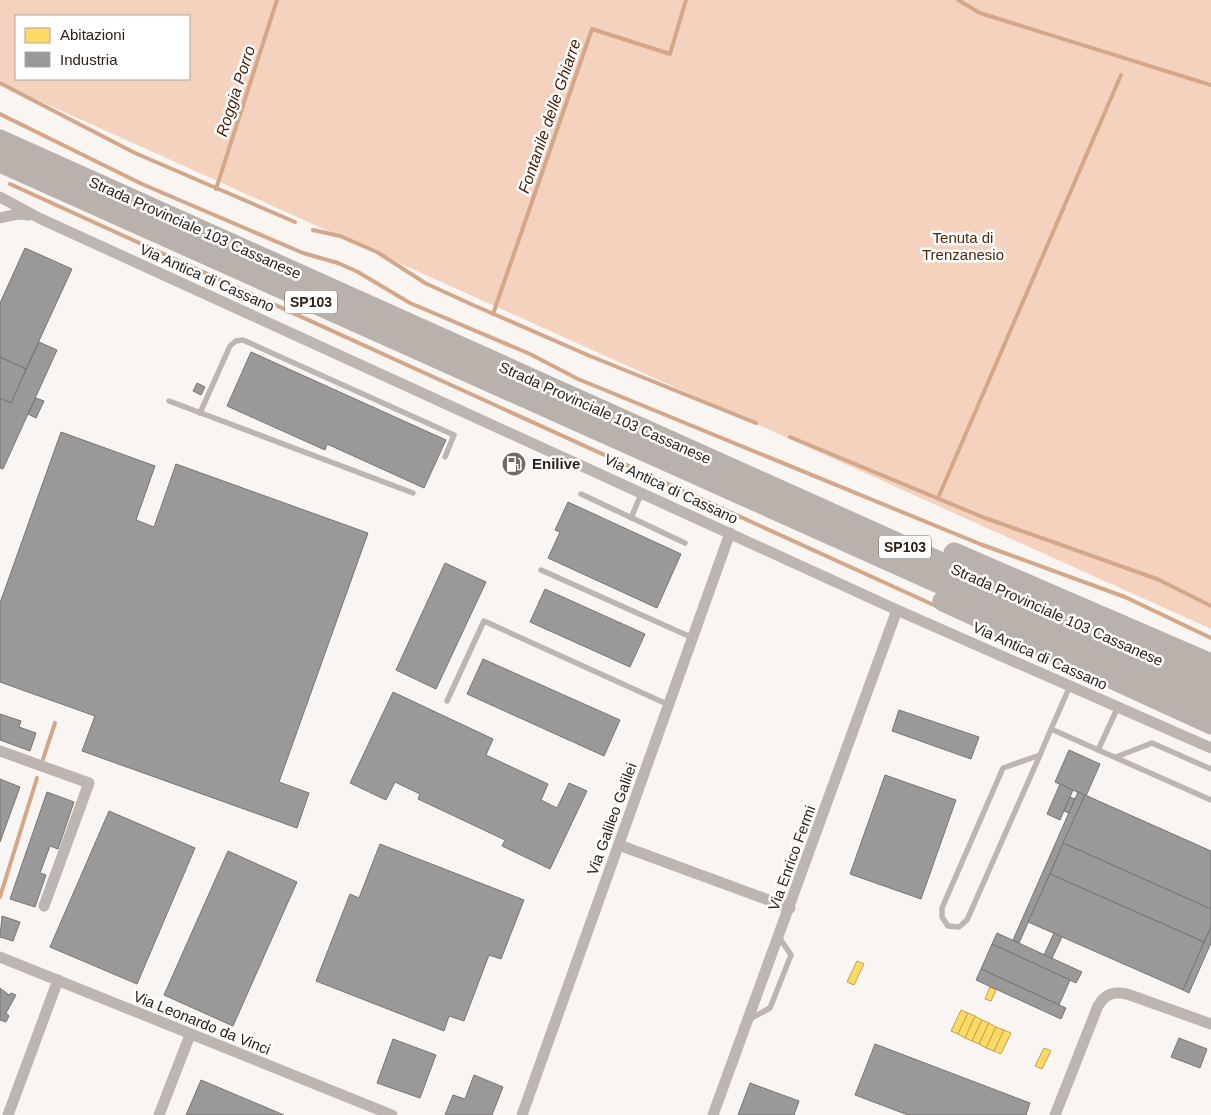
<svg xmlns="http://www.w3.org/2000/svg" width="1211" height="1115" viewBox="0 0 1211 1115" font-family="Helvetica,sans-serif">
	<style>
		.green { fill: #f5d2bd; fill-rule: evenodd }
		.homes { fill: #ffd966; stroke: #c0a24f }
		.industry { fill: #999; stroke: #797573 }
		.lines { fill: none; stroke-linecap: round; stroke-linejoin: round }
		.stream { stroke: #d5a789; stroke-width: 4 }
		.lane { stroke: #bdb5b0; stroke-width: 5.5 }
		.street { stroke: #bdb5b0; stroke-width: 11 }
		.highway { stroke: #b9b1ab; stroke-width: 21 }
		.labels { text-anchor: middle; stroke-width: 5; stroke-linejoin: round; paint-order: stroke }
		.shield { fill: #fff; stroke: #6c645e; stroke-width: 1 }
		.shield-label { font-size: 14px; font-weight: bold; fill: #2d2119 }
		.street-label { font-size: 15px; fill: #2d2119; stroke: #fff }
		.park-label { font-size: 15px; fill: #502604; stroke: #fff }
		.poi-label { font-size: 15px; font-weight: bold; fill: #2d2119; stroke: #fff; text-anchor: start }
		.water-label { font-size: 16px; font-style: italic; fill: #461c00; stroke: #fff }
	</style>
	<rect width="100%" height="100%" fill="#f8f5f3"/>
	<path class="green" d="M0,0H1211V629L0,83ZM16,16H189V79H16Z"/>
	<g class="homes">
		<path d="M857,961L864,964L854,985L847,982Z"/>
		<path d="M990,987L996,990L991,1001L985,999Z"/>
		<path d="M961,1010L968,1013L958,1034L951,1031Z"/>
		<path d="M968,1013L975,1016L965,1038L958,1034Z"/>
		<path d="M975,1016L982,1020L972,1041L965,1038Z"/>
		<path d="M982,1020L989,1023L979,1044L972,1041Z"/>
		<path d="M989,1023L996,1027L986,1048L979,1044Z"/>
		<path d="M996,1027L1004,1030L994,1051L986,1048Z"/>
		<path d="M1004,1030L1011,1033L1001,1054L994,1051Z"/>
		<path d="M1044,1048L1051,1051L1042,1069L1035,1066Z"/>
	</g>
	<g class="industry">
		<path d="M25,248L72,269L26,369L0,357V303Z"/>
		<path d="M39,342L57,350L3,469L0,468V398L11,403Z"/>
		<path d="M251,352L446,440L424,488L327,444L325,450L227,406Z"/>
		<path d="M0,357L26,369L11,403L0,398Z"/>
		<path d="M197,383L205,387L201,395L193,391Z"/>
		<path d="M36,398L44,401L36,418L28,414Z"/>
		<path d="M61,432L155,466L136,520L154,527L176,464L368,533L279,782L309,793L297,828L82,751L95,716L0,682V603Z"/>
		<path d="M568,502L681,554L657,608L548,558L560,532L555,530Z"/>
		<path d="M445,563L486,582L436,689L396,670Z"/>
		<path d="M545,589L645,634L630,667L530,622Z"/>
		<path d="M483,659L620,720L604,756L467,694Z"/>
		<path d="M393,692L493,739L486,755L548,784L541,800L557,808L569,783L587,791L550,869L502,846L505,840L418,799L420,794L395,782L386,800L350,783Z"/>
		<path d="M899,710L979,737L971,759L892,731Z"/>
		<path d="M0,714L21,721L19,727L36,733L30,751L0,740Z"/>
		<path d="M1069,750L1100,764L1086,796L1055,782Z"/>
		<path d="M885,775L956,800L921,899L850,874Z"/>
		<path d="M0,779L20,787L0,842Z"/>
		<path d="M1060,784L1073,790L1060,820L1047,814Z"/>
		<path d="M47,792L74,802L58,849L50,846L40,873L46,875L35,907L10,899Z"/>
		<path d="M1078,792L1085,795L1019,943L1013,940Z"/>
		<path d="M1085,795L1211,851V909L1063,843Z"/>
		<path d="M1070,797L1075,799L1069,813L1064,811Z"/>
		<path d="M109,811L195,848L137,984L50,947Z"/>
		<path d="M1063,843L1211,909V927L1204,942L1050,874Z"/>
		<path d="M380,844L524,900L501,959L489,955L464,1021L449,1016L444,1031L316,981L350,894L359,898Z"/>
		<path d="M228,851L297,882L233,1026L164,995Z"/>
		<path d="M1050,874L1204,942L1183,990L1028,922Z"/>
		<path d="M2,916L20,922L13,941L0,937Z"/>
		<path d="M1211,927V943L1189,993L1183,990Z"/>
		<path d="M997,933L1082,972L1076,983L992,944Z"/>
		<path d="M1054,933L1062,937L1052,958L1044,955Z"/>
		<path d="M992,944L1070,980L1059,1005L981,969Z"/>
		<path d="M981,969L1066,1008L1061,1019L976,980Z"/>
		<path d="M0,988L9,995L11,993L16,995L6,1013L9,1016L6,1022L0,1020Z"/>
		<path d="M1179,1038L1207,1049L1200,1068L1171,1057Z"/>
		<path d="M393,1039L436,1055L420,1098L377,1083Z"/>
		<path d="M875,1044L1030,1103L1026,1115H908L855,1095Z"/>
		<path d="M474,1075L503,1087L492,1115H445L453,1095L465,1099Z"/>
		<path d="M201,1080L284,1115H186Z"/>
		<path d="M750,1083L799,1101L794,1115H738Z"/>
	</g>
	<g class="lines">
		<g class="stream">
			<path d="M958,0L980,13L1211,85"/>
			<path d="M0,83L135,153L295,222"/>
			<path d="M0,114L142,184L303,253L338,263L358,272L410,303L530,354L578,379L980,544L1125,597L1211,638"/>
			<path d="M10,184L936,606"/>
			<path d="M216,189L277,0"/>
			<path d="M313,230L340,236L377,252L425,283L473,305L590,356L756,423"/>
			<path d="M493,314L592,29L670,54L686,0"/>
			<path d="M790,437L985,518L1157,579L1211,606"/>
			<path d="M938,498L1121,75"/>
			<path d="M43,759L55,723"/>
			<path d="M0,897L37,778"/>
		</g>
		<g class="lane">
			<path d="M169,401L413,493"/>
			<path d="M200,413L230,346L236,341L243,340L454,435L445,457"/>
			<path d="M581,494L685,543"/>
			<path d="M631,518L642,492"/>
			<path d="M541,570L693,638"/>
			<path d="M447,701L484,621L669,705"/>
			<path d="M1051,729L1070,686"/>
			<path d="M1098,750L1118,707"/>
			<path d="M1040,755L1003,768L942,908V917L948,926L959,927L967,920L1040,755L1051,729L1211,800"/>
			<path d="M1116,757L1152,743L1211,769"/>
			<path d="M748,1020L770,1008L791,955L779,937"/>
		</g>
		<g class="street">
			<path d="M0,197L39,218L897,610L1211,748"/>
			<path d="M0,218L18,214L28,215"/>
			<path d="M0,751L89,783L44,906"/>
			<path d="M619,845L790,908"/>
			<path d="M0,957L392,1115"/>
			<path d="M8,1115L58,980"/>
			<path d="M159,1115L190,1035"/>
			<path d="M522,1115L730,533"/>
			<path d="M713,1115L897,610"/>
			<path d="M1055,1115L1098,1006C1105,994 1113,991 1127,994L1211,1024"/>
		</g>
		<g class="highway">
			<path d="M0,140L1211,684"/>
			<path d="M0,162L1211,705"/>
			<path d="M954,553L1211,664"/>
			<path d="M943,601L1211,724"/>
		</g>
	</g>
	<defs>
		<symbol id="fuel-disc" viewBox="-11 -11 22 22"><circle r="9.5" fill="#746b65" stroke="#fff"/><path d="M-5.5-6h7V0h2V4h1.3V-2.5L3-4.5l.8-.8L6-3V5H2.5V1h-1V6h-7ZM-4.2-4.7v3.2H.2V-4.7Z" fill="#fff"/></symbol>
	</defs>
	<g fill-rule="evenodd">
		<use href="#fuel-disc" x="500" y="450" width="28" height="28"/>
	</g>
	<g class="labels">
		<g class="shield">
			<rect x="285" y="290.5" width="52" height="23" rx="4"/>
			<rect x="879" y="535.5" width="52" height="23" rx="4"/>
		</g>
		<g class="shield-label">
			<text x="311" y="307">SP103</text>
			<text x="905" y="552">SP103</text>
		</g>
		<g class="street-label">
			<text transform="translate(195 228) rotate(24)" y="5">Strada Provinciale 103 Cassanese</text>
			<text transform="translate(207 278) rotate(24)" y="5">Via Antica di Cassano</text>
			<text transform="translate(605 413) rotate(24)" y="5">Strada Provinciale 103 Cassanese</text>
			<text transform="translate(671 489) rotate(25)" y="5">Via Antica di Cassano</text>
			<text transform="translate(1057 615) rotate(24)" y="5">Strada Provinciale 103 Cassanese</text>
			<text transform="translate(1040 656) rotate(24)" y="5">Via Antica di Cassano</text>
			<text transform="translate(612 819) rotate(-70)" y="5">Via Galileo Galilei</text>
			<text transform="translate(792 858) rotate(-70)" y="5">Via Enrico Fermi</text>
			<text transform="translate(202 1023) rotate(22)" y="5">Via Leonardo da Vinci</text>
		</g>
		<g class="park-label">
			<text x="963" y="243">Tenuta di<tspan x="963" dy="17">Trenzanesio</tspan></text>
		</g>
		<g class="poi-label">
			<text x="532" y="469">Enilive</text>
		</g>
		<g class="water-label">
			<text transform="translate(235 91) rotate(-72)" y="6">Roggia Porro</text>
			<text transform="translate(549 116) rotate(-71)" y="6">Fontanile delle Ghiarre</text>
		</g>
	</g>
	<rect x="15" y="15" width="175" height="65" fill="#ffffff" stroke="#aba6a3"/>
	<rect x="25" y="28" width="25" height="15" fill="#ffd966" stroke="#aba6a3"/>
	<text x="60" y="40" font-size="15" fill="#2d2119">Abitazioni</text>
	<rect x="25" y="52" width="25" height="15" fill="#999999" stroke="#aba6a3"/>
	<text x="60" y="65" font-size="15" fill="#2d2119">Industria</text>
</svg>
